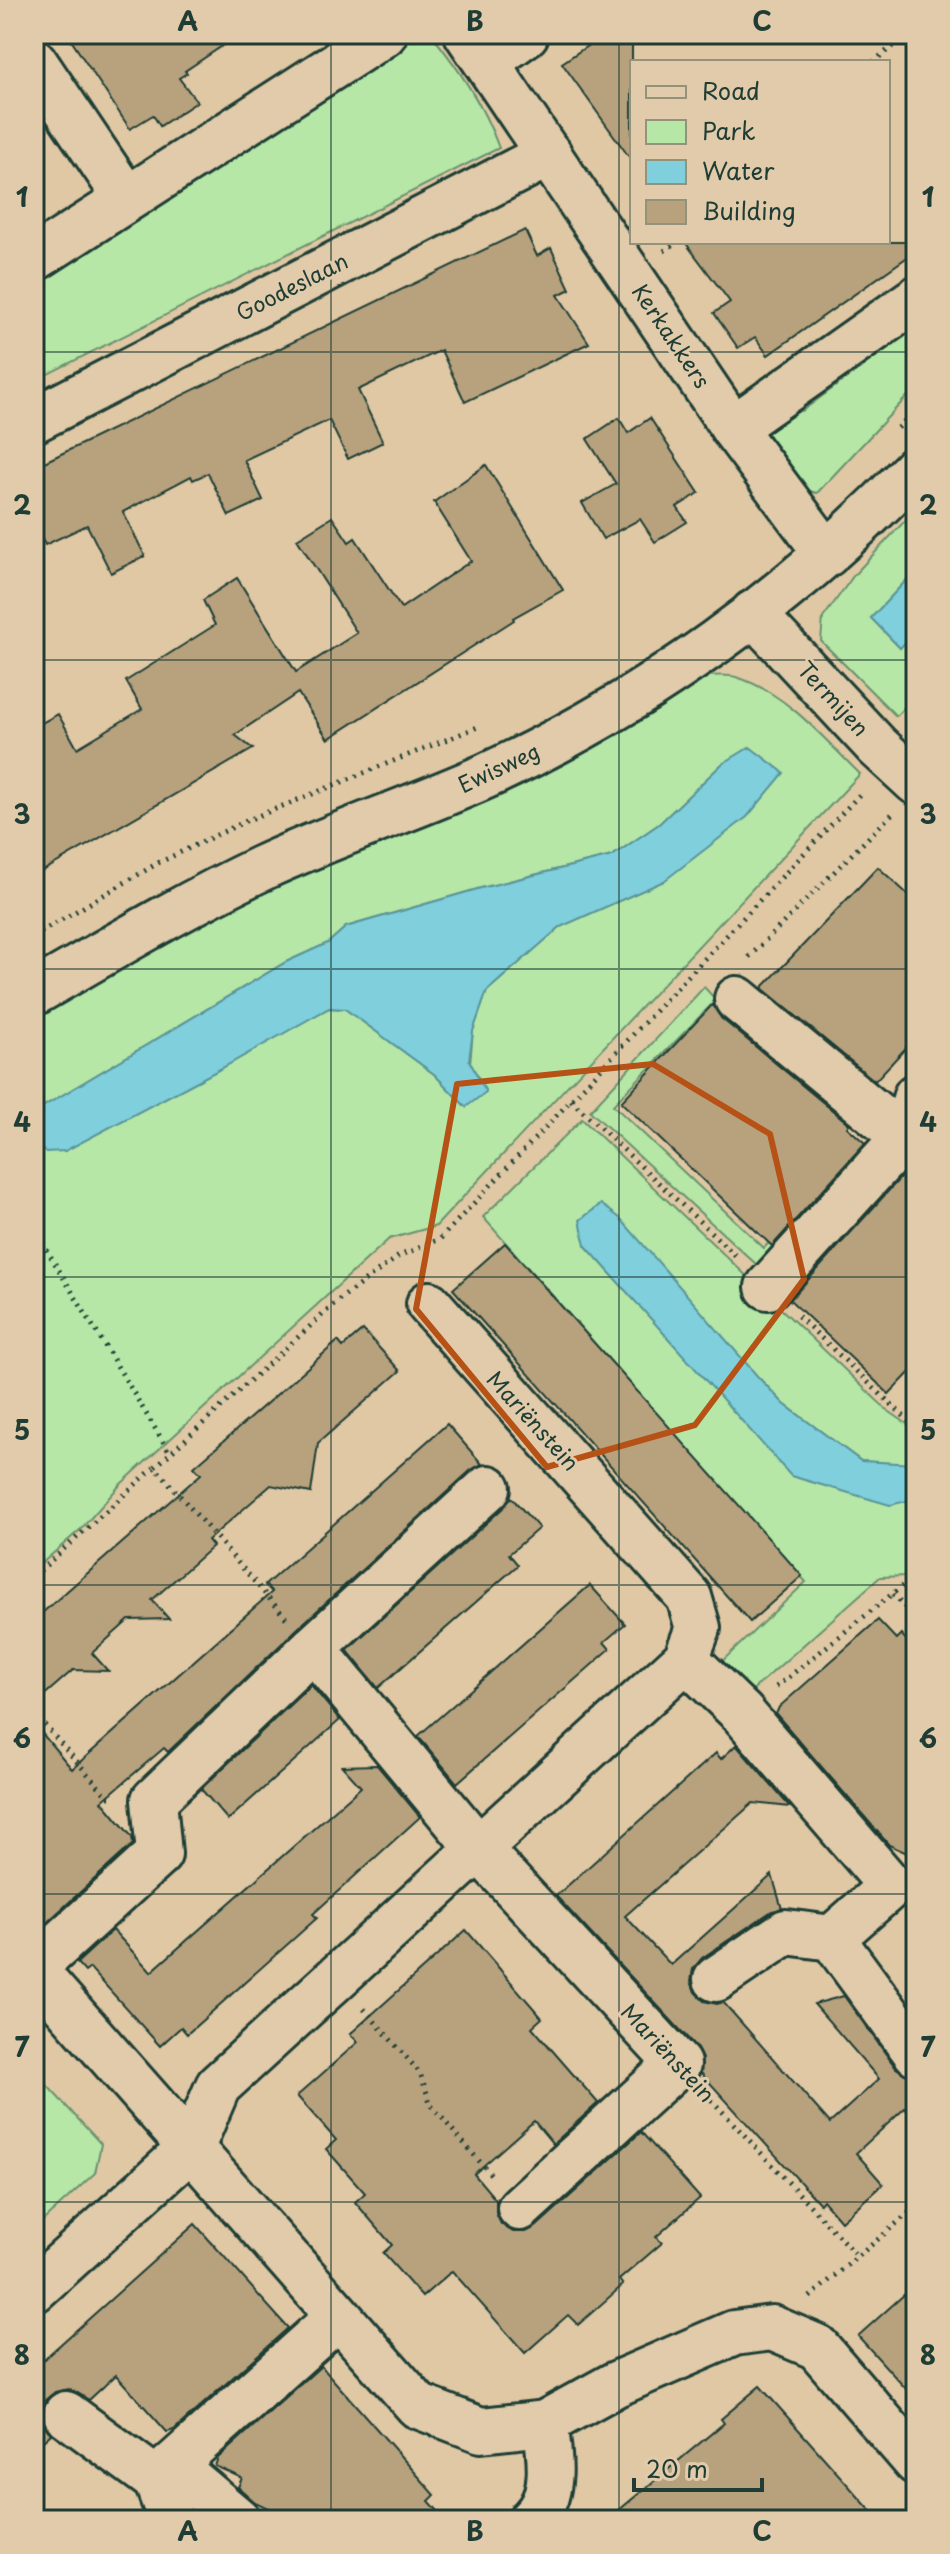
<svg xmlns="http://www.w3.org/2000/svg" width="950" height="2554" viewBox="0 0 950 2554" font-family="'Playpen Sans',sans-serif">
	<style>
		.green { fill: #b6e7a7; stroke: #6a926e; stroke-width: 2; fill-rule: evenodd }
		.water { fill: #80cfdd; stroke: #599599; stroke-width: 2 }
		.building { fill: #b8a27e; stroke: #1f3d34; stroke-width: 2 }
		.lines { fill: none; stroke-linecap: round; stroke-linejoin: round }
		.minor-casing { stroke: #1f3d34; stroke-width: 50 }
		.path { stroke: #1f3d34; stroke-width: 5; stroke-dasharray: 2 6; stroke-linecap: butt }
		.minor { stroke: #e1cbaa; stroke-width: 44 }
		.marked { fill: none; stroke: #b65216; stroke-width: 6; stroke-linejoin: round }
		.grid { fill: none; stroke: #1f3d34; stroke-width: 2; stroke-opacity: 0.55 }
		.labels { text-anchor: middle; stroke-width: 6; stroke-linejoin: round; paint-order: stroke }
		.street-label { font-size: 22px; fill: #1f3d34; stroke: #e1cbaa }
		.neatline { fill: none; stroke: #1f3d34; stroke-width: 3 }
		.grid-label { font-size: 26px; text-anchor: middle; font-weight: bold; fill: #1f3d34 }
	</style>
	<rect width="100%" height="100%" fill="#e0c8a5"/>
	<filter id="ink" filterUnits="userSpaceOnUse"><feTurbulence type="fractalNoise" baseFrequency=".0125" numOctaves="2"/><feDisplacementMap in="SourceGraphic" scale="16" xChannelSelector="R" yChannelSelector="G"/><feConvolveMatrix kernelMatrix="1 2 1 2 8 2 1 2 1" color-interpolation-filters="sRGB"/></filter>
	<g filter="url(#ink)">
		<g class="green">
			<path d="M414,34H431C460,70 483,105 499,148L34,381V279L138,210Z"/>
			<path d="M916,327V387L817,493L799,488L759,437L775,412L802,411Z"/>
			<path d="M916,509V570L871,618L900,648L916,631V695L896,716L821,641L823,618L854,575Z"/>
			<path d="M704,676C714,676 727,674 736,677C786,692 824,739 860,774L436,1226L389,1239L121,1484L81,1529L34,1570V1142L45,1152L329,1008L345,1009L374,1030L434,1074L466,1107L473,1031L487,991L560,927L664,881L722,764L659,824L612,856L481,888L346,927L328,943L286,962L34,1112V1018L220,910L491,798L641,719Z"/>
			<path d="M704,987L716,1000L613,1105L764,1248L862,1141L864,1154L757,1265L590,1111Z"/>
			<path d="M582,1119L887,1410L916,1430V1568L907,1576L880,1577L748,1694L718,1665L806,1582L483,1217ZM585,1245L759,1378L784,1404L861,1461L914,1465L792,1476Z"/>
			<path d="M34,2071L101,2144L95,2173L34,2229V2165L47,2153L34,2139Z"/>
		</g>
		<g class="water">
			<path d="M916,570V631L900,648L871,618Z"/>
			<path d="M750,747L784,773L747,817L664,881L560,927L487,991L473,1031L469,1060L486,1092L466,1107L434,1074L374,1030L345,1009L329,1008L224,1067L65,1151L45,1152L34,1142V1112L286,962L328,943L346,927L481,888L612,856L659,824L722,764Z"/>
			<path d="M601,1204L620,1218L759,1378L784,1404L861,1461L915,1464L907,1501L890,1505L791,1476L585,1245L580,1220Z"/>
		</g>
		<g class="building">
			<path d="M67,34H240L185,71L187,73L179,78L197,102L160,126L153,115L130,129Z"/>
			<path d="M605,34H632V161L562,63Z"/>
			<path d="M525,230L537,256L551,248L570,289L558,295L589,343L465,402L441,350L358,390L383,442L348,459L329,420L244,460L263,500L229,516L208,473L193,480L191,476L123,512L145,556L111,573L87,525L45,545L34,523V467Z"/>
			<path d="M685,242H916V251L768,355L755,337L738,348L714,313L730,302Z"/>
			<path d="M619,418L628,433L650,418L699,493L677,507L687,522L655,542L640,519L603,539L582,503L616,484L587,439Z"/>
			<path d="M486,465L563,590L513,618L514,620L328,739L298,693L235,735L253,749L34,876V727L58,714L77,748L142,709L126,681L215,625L203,600L237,578L296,672L357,633L297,539L332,517L349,542L355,538L401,608L471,561L434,502Z"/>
			<path d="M878,867L916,902V1037L875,1081L762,988Z"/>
			<path d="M713,1004L721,1018L849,1124L847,1127L865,1143L772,1246L621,1102Z"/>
			<path d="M901,1177L916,1191V1366L889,1394L790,1300Z"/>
			<path d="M505,1243L802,1576L750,1622L453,1289Z"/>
			<path d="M363,1330L400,1371L318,1443L311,1493L271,1485L208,1540L213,1546L152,1600L169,1619L129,1620L92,1653L108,1671L73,1670L34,1704V1620L201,1474L194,1467L338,1341L343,1347Z"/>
			<path d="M447,1424L482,1464L471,1470L296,1630L168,1752L164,1748L102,1801L132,1837L133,1844L43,1926L34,1915V1724L72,1769L272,1592L265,1585Z"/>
			<path d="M511,1497L539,1528L509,1554L518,1565L378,1688L347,1650L505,1506Z"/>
			<path d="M590,1585L625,1624L604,1642L610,1649L457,1783L418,1736Z"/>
			<path d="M878,1620L896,1639L901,1634L916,1651V1857L889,1845L776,1714L779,1707Z"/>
			<path d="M311,1685L340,1720L228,1820L201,1789Z"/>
			<path d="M736,1745L790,1807L753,1803L625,1916L671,1965L772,1875L782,1909L772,1911L702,1958L693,1969L691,1981L695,1992L704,2001L717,2004L723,2002L830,2123L879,2079L814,2004L844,1996L896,2068L912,2077L916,2093V2121L905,2108L856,2153L883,2184L841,2221L823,2200L820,2204L701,2073L702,2059L696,2047L556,1896L716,1753L721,1759Z"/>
			<path d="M377,1765L420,1817L313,1914L317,1918L187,2034L181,2027L160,2046L90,1968L85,1972L77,1963L113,1930L151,1972L361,1787L342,1766Z"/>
			<path d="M466,1930L542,2018L532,2027L598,2103L553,2144L534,2121L474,2174L496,2200V2213L501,2224L513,2232H526L536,2227L641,2132L700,2198L656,2237L662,2243L619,2280L623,2285L578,2325L568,2315L525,2353L452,2271L422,2297L383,2253L392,2245L355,2202L365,2193L326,2149L336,2140L297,2096L358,2042L350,2034Z"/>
			<path d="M195,2224L288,2328L174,2430L167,2432L116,2375L89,2400L69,2389L55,2392L45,2400L41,2412L44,2425L51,2434L34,2449V2368Z"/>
			<path d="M916,2284V2400L858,2336Z"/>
			<path d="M321,2366L435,2495L429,2501L446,2520H263L268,2508L255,2502L238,2487L242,2478L215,2466L218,2458Z"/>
			<path d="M760,2386L879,2520H607L724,2423L721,2419Z"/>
		</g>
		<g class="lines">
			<defs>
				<g id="minor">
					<path d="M467,34L733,428L827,554"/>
					<path d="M34,61L126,198"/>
					<path d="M487,62L526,34"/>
					<path d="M34,259L384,34"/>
					<path d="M34,420L549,154"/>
					<path d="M733,428L916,299"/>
					<path d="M753,613L877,746L916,782"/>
					<path d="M34,993C109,950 184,905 262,868C335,834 412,809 486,776C646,703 794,595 916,468"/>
					<path d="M737,999L904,1137L768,1287"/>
					<path d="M904,1137L916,1096"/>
					<path d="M313,1648L478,1848L678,2064L520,2208"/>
					<path d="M686,1659L742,1713L891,1886L832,1938"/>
					<path d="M34,1968L159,1854L154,1800L313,1648L488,1488"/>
					<path d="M34,1970L418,2406L481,2430L545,2423L616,2384L734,2333L772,2328L817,2347L916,2462"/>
					<path d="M716,1979L786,1932L832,1938L916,2053"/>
					<path d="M34,2290L192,2147L218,2086L686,1659L698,1628L689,1597L429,1304"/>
					<path d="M66,2414L156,2480L338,2317"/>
					<path d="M173,2465L238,2520"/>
					<path d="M156,2480L171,2520"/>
					<path d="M531,2520C557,2497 550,2454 545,2423"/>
				</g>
			</defs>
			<use href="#minor" class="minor-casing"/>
			<g class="path">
				<path d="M873,62L908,34"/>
				<path d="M664,251L677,242"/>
				<path d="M898,428L916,408"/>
				<path d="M906,716L916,706"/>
				<path d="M34,936L158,863L248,820L480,726"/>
				<path d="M749,957L892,814"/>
				<path d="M571,1100L736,1256"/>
				<path d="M34,1229L170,1453"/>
				<path d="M798,1316L909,1421L916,1422"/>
				<path d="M34,1576L155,1467"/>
				<path d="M893,1594L916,1619"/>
				<path d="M286,1618L155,1467L340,1299L399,1256L440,1239L862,792"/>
				<path d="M776,1687L916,1575"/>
				<path d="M34,1713L108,1797H111"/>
				<path d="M364,2009L420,2073L431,2105L493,2177"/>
				<path d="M706,2094L858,2257"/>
				<path d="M810,2297L916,2207"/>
			</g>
			<use href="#minor" class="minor"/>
		</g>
	</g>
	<path class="marked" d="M653,1064L770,1134L804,1279L695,1425L547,1467L416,1309L457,1084Z"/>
	<path class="grid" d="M331,34V2520M619,34V2520M34,352H916M34,660H916M34,969H916M34,1277H916M34,1585H916M34,1894H916M34,2202H916"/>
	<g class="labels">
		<g class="street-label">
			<text transform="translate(292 287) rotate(-27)" y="8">Goodeslaan</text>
			<text transform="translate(671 336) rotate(56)" y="8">Kerkakkers</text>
			<text transform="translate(833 699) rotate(47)" y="8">Termijen</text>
			<text transform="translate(499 768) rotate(-25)" y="8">Ewisweg</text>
			<text transform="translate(533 1421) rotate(48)" y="8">Mariënstein</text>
			<text transform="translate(668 2053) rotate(47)" y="8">Mariënstein</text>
		</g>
	</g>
	<rect width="950" height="2554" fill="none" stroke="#e1cbaa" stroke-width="88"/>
	<rect x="630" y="60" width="260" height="184" fill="#e1cbaa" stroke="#93927b" stroke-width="2"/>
	<rect x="646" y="86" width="40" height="12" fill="#e1cbaa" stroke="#93927b" stroke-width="2"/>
	<text x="702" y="100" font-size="24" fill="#1f3d34">Road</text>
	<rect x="646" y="120" width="40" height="24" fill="#b6e7a7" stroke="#93927b" stroke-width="2"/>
	<text x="702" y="140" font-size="24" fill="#1f3d34">Park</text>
	<rect x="646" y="160" width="40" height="24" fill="#80cfdd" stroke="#93927b" stroke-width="2"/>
	<text x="702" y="180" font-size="24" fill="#1f3d34">Water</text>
	<rect x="646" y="200" width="40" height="24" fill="#b8a27e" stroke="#93927b" stroke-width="2"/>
	<text x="702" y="220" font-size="24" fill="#1f3d34">Building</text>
	<path d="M634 2478v12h128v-12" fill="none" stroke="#1f3d34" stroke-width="4"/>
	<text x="646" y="2478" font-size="24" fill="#1f3d34" stroke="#e1cbaa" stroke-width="6" paint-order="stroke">20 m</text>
	<rect x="44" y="44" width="862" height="2466" class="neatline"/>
	<g class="grid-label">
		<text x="188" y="31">A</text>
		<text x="475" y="31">B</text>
		<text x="762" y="31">C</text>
		<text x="22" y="207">1</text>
		<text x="928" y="207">1</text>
		<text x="22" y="515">2</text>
		<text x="928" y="515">2</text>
		<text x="22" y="824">3</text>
		<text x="928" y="824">3</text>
		<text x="22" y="1132">4</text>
		<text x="928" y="1132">4</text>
		<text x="22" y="1440">5</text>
		<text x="928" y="1440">5</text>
		<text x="22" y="1748">6</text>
		<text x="928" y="1748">6</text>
		<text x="22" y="2057">7</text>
		<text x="928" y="2057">7</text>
		<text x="22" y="2365">8</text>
		<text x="928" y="2365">8</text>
		<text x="188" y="2541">A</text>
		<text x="475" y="2541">B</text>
		<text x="762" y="2541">C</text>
	</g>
</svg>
